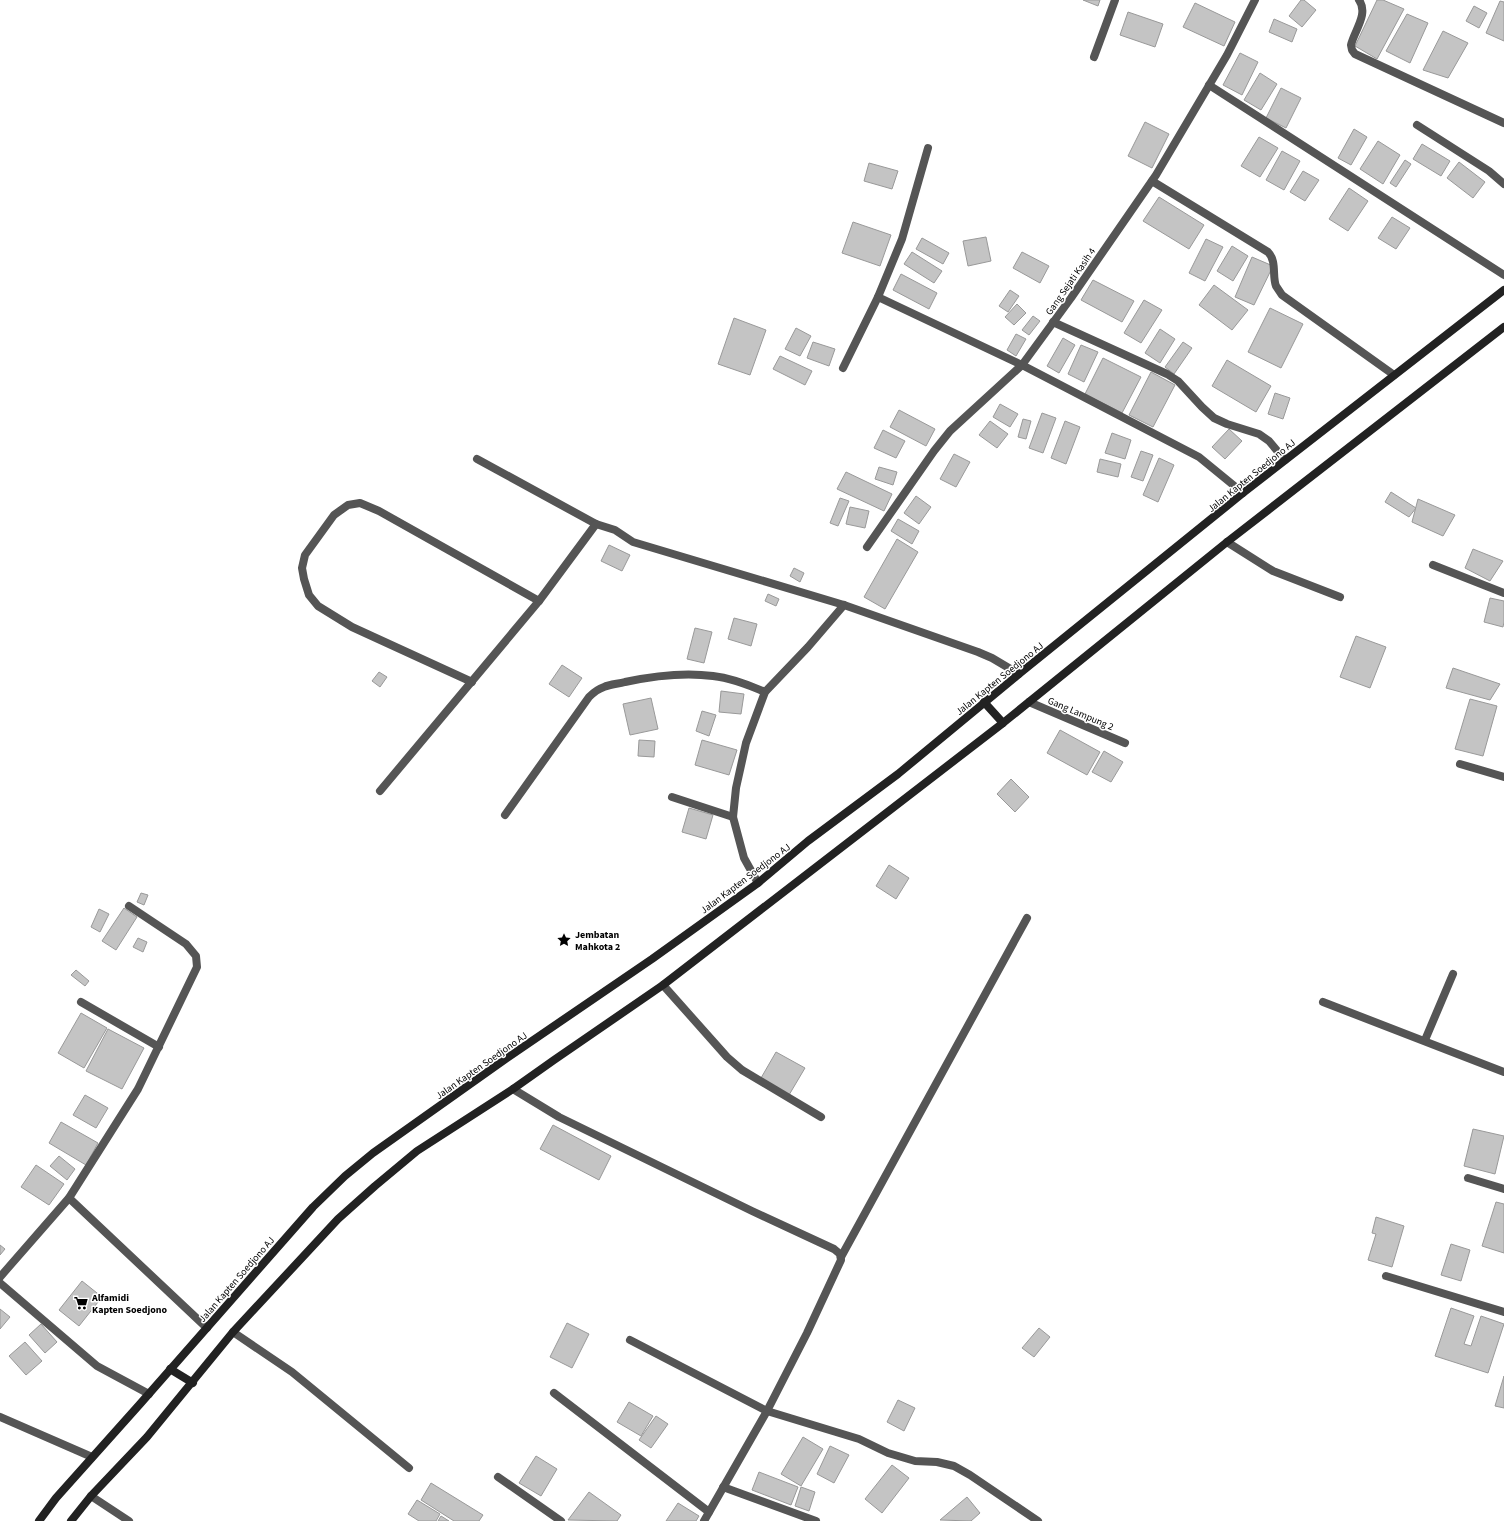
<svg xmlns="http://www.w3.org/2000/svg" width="1504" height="1521" viewBox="0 0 1504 1521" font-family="'Source Sans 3',sans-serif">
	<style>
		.building { fill: #c4c4c4; stroke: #999 }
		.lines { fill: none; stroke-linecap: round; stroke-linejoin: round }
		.minor { stroke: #555; stroke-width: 8 }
		.secondary { stroke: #222; stroke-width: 8 }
		.labels { text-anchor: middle; stroke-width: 3; stroke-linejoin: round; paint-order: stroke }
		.street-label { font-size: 10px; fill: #000; stroke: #fff }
		.poi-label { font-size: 10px; font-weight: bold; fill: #000; stroke: #fff; text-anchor: start }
	</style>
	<rect width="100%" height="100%" fill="#fff"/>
	<g class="building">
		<path d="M1083,0H1100L1098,6Z"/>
		<path d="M1301,0H1304L1316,10L1302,27L1289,16Z"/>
		<path d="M1377,0H1383L1404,9L1377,59L1355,46Z"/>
		<path d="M1500,1L1504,2V41L1486,33Z"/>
		<path d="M1195,3L1235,22L1224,46L1183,27Z"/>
		<path d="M1474,6L1487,13L1479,28L1466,21Z"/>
		<path d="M1128,12L1163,24L1155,47L1120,35Z"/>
		<path d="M1407,14L1428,23L1410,63L1386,51Z"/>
		<path d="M1274,19L1297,29L1292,42L1269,32Z"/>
		<path d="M1443,31L1468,43L1448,78L1423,70Z"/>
		<path d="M1240,53L1258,62L1242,95L1223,85Z"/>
		<path d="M1260,73L1277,84L1261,110L1244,100Z"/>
		<path d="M1281,88L1301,98L1286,128L1266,118Z"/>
		<path d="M1145,122L1169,134L1152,168L1128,156Z"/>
		<path d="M1354,129L1367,137L1351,165L1338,158Z"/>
		<path d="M1259,137L1278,148L1260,177L1241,166Z"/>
		<path d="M1378,141L1400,155L1383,184L1360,169Z"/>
		<path d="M1422,144L1450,161L1441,176L1413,159Z"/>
		<path d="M1282,151L1300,161L1284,190L1266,180Z"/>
		<path d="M1405,160L1411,164L1396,187L1390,183Z"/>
		<path d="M1459,162L1485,182L1473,198L1447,178Z"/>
		<path d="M869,163L898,171L892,189L864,181Z"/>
		<path d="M1303,171L1319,180L1305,201L1290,192Z"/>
		<path d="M1349,188L1368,201L1348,231L1329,219Z"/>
		<path d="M1159,197L1204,225L1189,249L1143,221Z"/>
		<path d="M1392,217L1410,228L1396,249L1378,238Z"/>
		<path d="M853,222L891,235L880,266L842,253Z"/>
		<path d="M986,237L991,261L968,266L963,241Z"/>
		<path d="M922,238L949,253L943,264L916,249Z"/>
		<path d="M1206,239L1223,247L1205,281L1189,273Z"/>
		<path d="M1232,246L1248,256L1233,281L1217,271Z"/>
		<path d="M912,252L942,271L934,283L904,264Z"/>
		<path d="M1022,252L1049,266L1040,283L1013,268Z"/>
		<path d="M1252,257L1273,266L1254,305L1235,297Z"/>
		<path d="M901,274L937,293L929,309L893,290Z"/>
		<path d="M1093,280L1134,301L1122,322L1081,300Z"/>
		<path d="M1214,285L1248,310L1232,330L1199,305Z"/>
		<path d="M1010,290L1019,296L1008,312L999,306Z"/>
		<path d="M1144,300L1162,310L1141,343L1124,333Z"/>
		<path d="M1017,304L1026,313L1014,325L1005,317Z"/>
		<path d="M1270,308L1303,324L1281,368L1248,352Z"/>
		<path d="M1033,316L1040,321L1029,335L1022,330Z"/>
		<path d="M734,318L766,330L750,375L718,364Z"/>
		<path d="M796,328L811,336L800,356L785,349Z"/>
		<path d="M1160,329L1175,339L1160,363L1145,353Z"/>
		<path d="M1016,334L1026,339L1016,356L1007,350Z"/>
		<path d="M1063,338L1075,345L1059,373L1047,366Z"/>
		<path d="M813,342L835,349L829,366L807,358Z"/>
		<path d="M1183,342L1192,348L1174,374L1165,367Z"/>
		<path d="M1081,345L1098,352L1084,382L1068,374Z"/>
		<path d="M780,356L812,371L805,385L773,369Z"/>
		<path d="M1103,358L1141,377L1122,413L1085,394Z"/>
		<path d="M1227,360L1271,386L1256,412L1212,386Z"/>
		<path d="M1151,372L1175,385L1153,427L1129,415Z"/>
		<path d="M1275,393L1290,398L1283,419L1268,414Z"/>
		<path d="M1000,404L1018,414L1010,427L993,417Z"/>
		<path d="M899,410L935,429L926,446L890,427Z"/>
		<path d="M1042,413L1056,418L1043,453L1029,448Z"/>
		<path d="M1023,419L1031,421L1026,439L1018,437Z"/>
		<path d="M990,421L1008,434L997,448L979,435Z"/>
		<path d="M1065,421L1080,427L1066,464L1051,458Z"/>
		<path d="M1229,429L1242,441L1225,459L1212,447Z"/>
		<path d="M883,430L905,441L896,458L874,448Z"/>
		<path d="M1112,433L1131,440L1125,459L1105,453Z"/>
		<path d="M1141,451L1153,455L1143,481L1131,477Z"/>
		<path d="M954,454L970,462L956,487L940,479Z"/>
		<path d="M1159,458L1174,465L1158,502L1143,495Z"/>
		<path d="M1100,459L1121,464L1118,477L1097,472Z"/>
		<path d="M879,467L897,472L893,485L875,479Z"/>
		<path d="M846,472L892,494L884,511L837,489Z"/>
		<path d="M1391,492L1416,508L1409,517L1385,502Z"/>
		<path d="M916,496L931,507L919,524L904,513Z"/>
		<path d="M840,498L849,501L838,526L830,523Z"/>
		<path d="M1418,499L1455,515L1443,536L1412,522Z"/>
		<path d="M850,507L869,511L865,528L846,524Z"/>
		<path d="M898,519L919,531L912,544L891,531Z"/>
		<path d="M897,539L918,552L885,609L864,597Z"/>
		<path d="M609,545L630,555L622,571L601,561Z"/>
		<path d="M1473,549L1503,561L1490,581L1465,568Z"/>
		<path d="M794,568L804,573L800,582L790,576Z"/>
		<path d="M768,594L779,599L776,606L765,601Z"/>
		<path d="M1490,598L1504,601V622L1503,627L1484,622Z"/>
		<path d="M734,618L757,624L751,646L728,639Z"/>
		<path d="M695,628L712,632L704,663L687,659Z"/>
		<path d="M1356,636L1386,647L1370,688L1340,677Z"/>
		<path d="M562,665L582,678L569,697L549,684Z"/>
		<path d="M1453,668L1500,684L1490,700L1446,688Z"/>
		<path d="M379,672L387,677L380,687L372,681Z"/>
		<path d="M721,691L744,694L741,714L719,712Z"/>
		<path d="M651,698L658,729L630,735L623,704Z"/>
		<path d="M1470,699L1497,706L1483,756L1455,749Z"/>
		<path d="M702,711L716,715L709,736L696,731Z"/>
		<path d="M1060,730L1100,752L1087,775L1047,753Z"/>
		<path d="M639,740L655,741L654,757L638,756Z"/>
		<path d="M702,740L737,750L729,775L695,765Z"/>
		<path d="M1104,751L1123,762L1111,782L1092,772Z"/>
		<path d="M1011,779L1029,797L1015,812L997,794Z"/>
		<path d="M689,808L713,815L706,839L682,832Z"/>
		<path d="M889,865L909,878L896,899L876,886Z"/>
		<path d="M141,893L148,895L144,905L137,902Z"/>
		<path d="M124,908L137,917L116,950L102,941Z"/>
		<path d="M99,909L109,914L100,932L91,927Z"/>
		<path d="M138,938L147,942L143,952L133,947Z"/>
		<path d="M76,970L89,981L85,986L71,975Z"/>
		<path d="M81,1013L107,1028L84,1068L58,1053Z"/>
		<path d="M108,1029L144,1048L122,1089L86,1071Z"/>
		<path d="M776,1052L805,1068L789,1095L761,1078Z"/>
		<path d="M85,1095L108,1108L96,1128L73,1115Z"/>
		<path d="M61,1122L98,1143L86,1165L49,1143Z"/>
		<path d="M553,1125L611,1156L599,1180L540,1149Z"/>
		<path d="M1473,1129L1504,1136L1495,1174L1464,1166Z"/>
		<path d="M59,1156L75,1169L67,1180L50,1166Z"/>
		<path d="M36,1165L64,1184L49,1205L21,1187Z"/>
		<path d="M1496,1202L1504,1204V1253L1482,1246Z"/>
		<path d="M1376,1217L1404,1226L1392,1267L1368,1260L1376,1234L1372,1233Z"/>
		<path d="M1451,1244L1470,1250L1461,1281L1441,1275Z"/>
		<path d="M0,1245L5,1249L0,1255Z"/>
		<path d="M82,1281L102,1297L79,1326L59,1310Z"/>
		<path d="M1451,1308L1474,1316L1464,1344L1471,1346L1481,1316L1504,1324L1488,1373L1435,1356Z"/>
		<path d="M0,1309L10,1317L0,1329Z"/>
		<path d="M567,1323L589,1334L572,1368L550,1357Z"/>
		<path d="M41,1324L57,1342L45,1353L29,1335Z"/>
		<path d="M1039,1328L1050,1337L1034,1357L1022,1348Z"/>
		<path d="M25,1342L42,1361L26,1375L9,1356Z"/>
		<path d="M1504,1376V1408L1495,1406Z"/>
		<path d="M898,1400L915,1408L904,1431L887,1422Z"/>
		<path d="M629,1402L653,1416L641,1436L617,1422Z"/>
		<path d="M656,1416L668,1424L651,1448L639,1440Z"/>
		<path d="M803,1437L823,1449L801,1486L781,1474Z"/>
		<path d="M830,1446L849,1455L834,1483L817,1474Z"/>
		<path d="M536,1456L557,1469L541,1496L519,1483Z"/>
		<path d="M892,1465L909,1478L882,1513L865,1499Z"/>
		<path d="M759,1472L798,1487L791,1505L752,1490Z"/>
		<path d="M431,1483L483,1515L479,1521H454L421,1500Z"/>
		<path d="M801,1487L815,1492L809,1511L795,1506Z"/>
		<path d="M589,1492L621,1515L617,1521L568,1520Z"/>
		<path d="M967,1497L980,1513L971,1521L940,1520Z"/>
		<path d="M417,1500L440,1514L436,1521H419L408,1514Z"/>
		<path d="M678,1503L699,1516L696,1521H666Z"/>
		<path d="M441,1516L449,1521H438Z"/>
	</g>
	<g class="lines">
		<g class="minor">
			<path d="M1359,0C1369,14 1354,31 1351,45L1352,50L1355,54L1504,123"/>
			<path d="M1094,57L1115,0"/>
			<path d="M1209,85L1504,275"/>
			<path d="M1417,125L1489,171L1504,184"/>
			<path d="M1152,181L1268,252C1277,261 1272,276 1276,286C1278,289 1280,292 1282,295L1394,375"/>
			<path d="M878,297L1022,365L1199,457L1243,493"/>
			<path d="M1053,322L1167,374L1178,381L1202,407L1214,418L1227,424L1259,434L1269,441L1285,460"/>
			<path d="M843,368L878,297L902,239L928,148"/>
			<path d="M477,459L596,524L615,530L633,542L844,605L978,652L992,658L1019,674"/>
			<path d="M1227,542L1273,571L1340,597"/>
			<path d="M867,547L934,451L950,431L1022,365L1071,298L1156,175L1227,55L1255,0"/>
			<path d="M1433,565L1504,593"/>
			<path d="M472,682L352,627L318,606L309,595L304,579L302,568L305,555L334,515L348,505L360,503L379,511L539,601"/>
			<path d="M1029,702L1125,743"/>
			<path d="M1460,764L1504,777"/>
			<path d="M380,791L539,601L596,524"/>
			<path d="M672,797L733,817"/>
			<path d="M505,815L589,697C593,693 598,689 604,687C610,684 618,684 625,682C653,676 683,672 713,676C731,678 749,685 765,692"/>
			<path d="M758,883L744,858L733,817L736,788L746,743L765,692L808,647L844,605"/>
			<path d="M663,985L727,1057L742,1070L821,1117"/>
			<path d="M81,1002L159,1047"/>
			<path d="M1323,1002L1504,1072"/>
			<path d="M1425,1040L1453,974"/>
			<path d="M513,1089L559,1117L752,1211L834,1249L840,1254L841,1260L807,1333L767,1411L704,1521"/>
			<path d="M1468,1178L1504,1189"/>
			<path d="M69,1198L207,1328"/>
			<path d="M841,1257L1027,918"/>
			<path d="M1386,1276L1504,1312"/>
			<path d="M0,1277L69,1198L138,1089L197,967L196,956L186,944L129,906"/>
			<path d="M0,1283L97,1366L149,1394"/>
			<path d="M233,1332L292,1372L409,1468"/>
			<path d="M630,1340L767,1411L859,1439L888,1453L915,1461L937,1462L954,1466L970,1475L1038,1521"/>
			<path d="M554,1393L709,1512"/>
			<path d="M0,1417L92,1457"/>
			<path d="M498,1477L561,1521"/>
			<path d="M723,1487L816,1521"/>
			<path d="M91,1496L129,1521"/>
		</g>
		<g class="secondary">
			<path d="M984,702L1003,723"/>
			<path d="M170,1369L193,1383"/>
			<path d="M39,1521L56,1498L140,1404L313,1207L345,1176L373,1153L507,1058L652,959L758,883L808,841L898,774L1019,674L1243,493L1504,290"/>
			<path d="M71,1521L91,1496L147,1437L233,1332L338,1219L375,1186L417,1151L513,1089L554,1060L663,985L1003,723L1227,542L1504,327"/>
		</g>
	</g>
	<defs>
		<symbol id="sight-bare" viewBox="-9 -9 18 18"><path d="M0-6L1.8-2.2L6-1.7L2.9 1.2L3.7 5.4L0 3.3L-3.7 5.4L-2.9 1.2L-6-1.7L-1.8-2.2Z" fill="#000" stroke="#fff" stroke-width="2.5" paint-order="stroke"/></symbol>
		<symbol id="supermarket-bare" viewBox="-9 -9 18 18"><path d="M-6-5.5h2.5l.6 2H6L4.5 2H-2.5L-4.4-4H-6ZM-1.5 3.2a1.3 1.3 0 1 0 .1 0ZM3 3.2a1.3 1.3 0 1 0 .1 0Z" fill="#000" stroke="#fff" stroke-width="2.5" paint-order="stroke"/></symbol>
	</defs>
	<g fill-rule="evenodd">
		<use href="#sight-bare" x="554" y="930" width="20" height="20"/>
		<use href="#supermarket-bare" x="71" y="1293" width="20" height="20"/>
	</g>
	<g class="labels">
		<g class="street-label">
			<text transform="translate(1070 281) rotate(-55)" y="4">Gang Sejati Kasih 4</text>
			<text transform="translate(1251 475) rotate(-39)" y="4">Jalan Kapten Soedjono AJ</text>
			<text transform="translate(999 678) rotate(-39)" y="4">Jalan Kapten Soedjono AJ</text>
			<text transform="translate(1081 713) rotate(23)" y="4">Gang Lampung 2</text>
			<text transform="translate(745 878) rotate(-37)" y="4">Jalan Kapten Soedjono AJ</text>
			<text transform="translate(481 1065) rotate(-35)" y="4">Jalan Kapten Soedjono AJ</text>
			<text transform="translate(236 1279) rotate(-49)" y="4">Jalan Kapten Soedjono AJ</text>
		</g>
		<g class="poi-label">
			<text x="575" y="938">Jembatan<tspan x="575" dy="12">Mahkota 2</tspan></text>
			<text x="92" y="1301">Alfamidi<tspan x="92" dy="12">Kapten Soedjono</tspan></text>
		</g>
	</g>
</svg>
